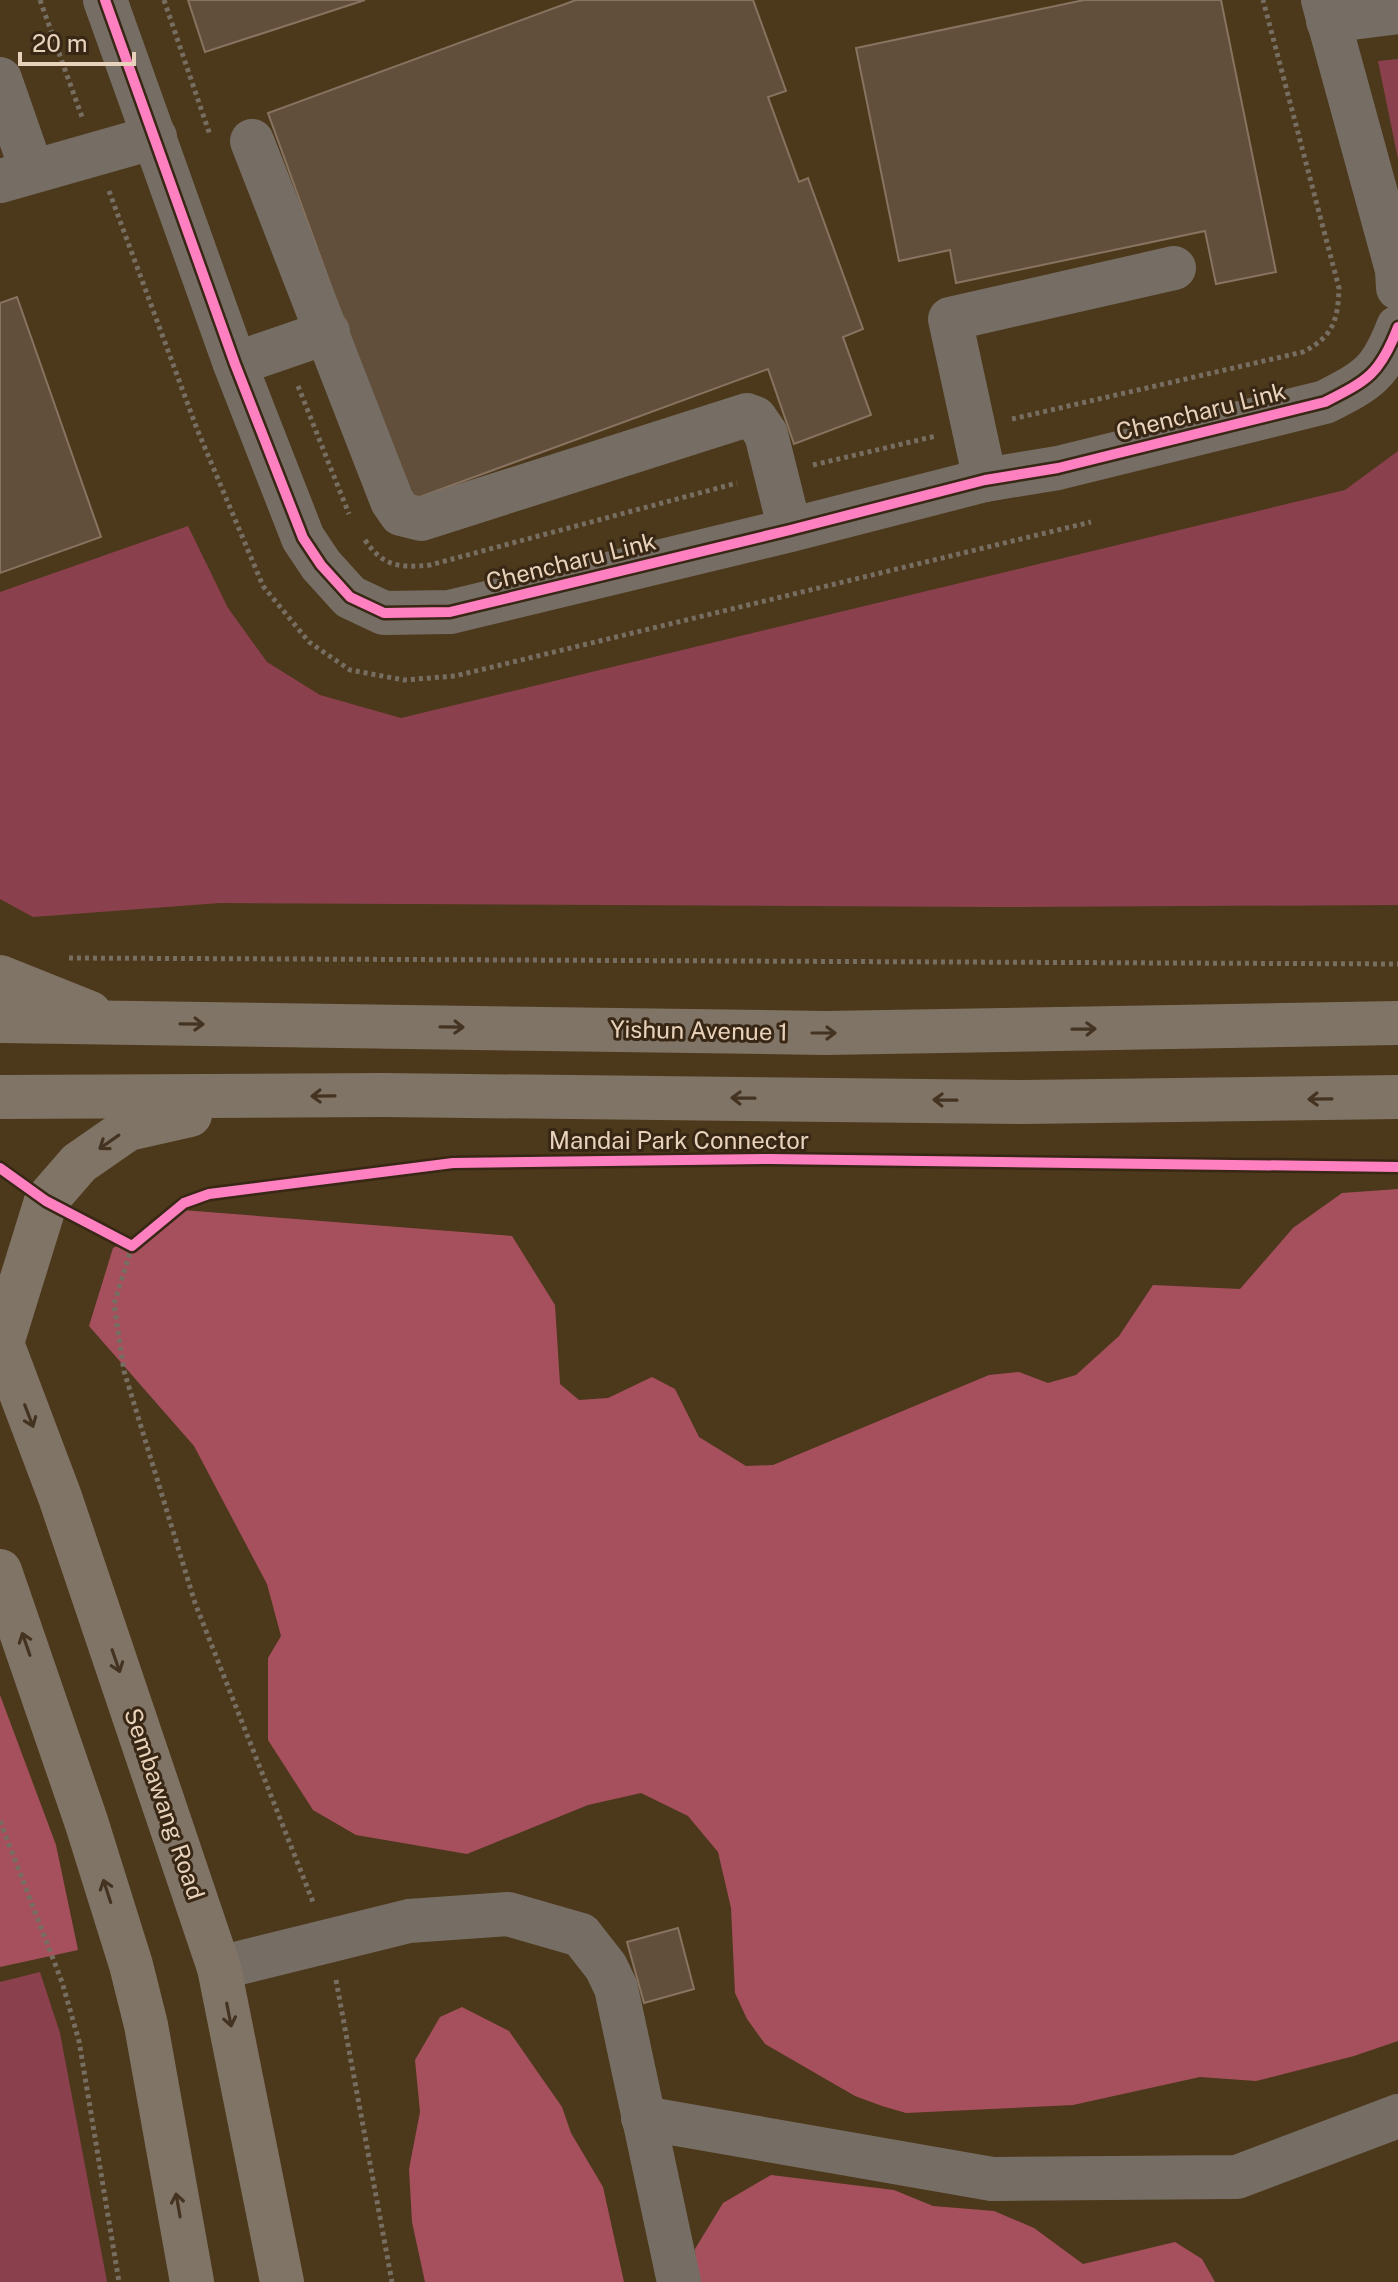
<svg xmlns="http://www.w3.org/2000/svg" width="1398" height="2282" viewBox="0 0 1398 2282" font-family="'Public Sans',sans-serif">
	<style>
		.green { fill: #8b414d }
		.forest { fill: #a6505e }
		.building { fill: #614f3c; stroke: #887361; stroke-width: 2 }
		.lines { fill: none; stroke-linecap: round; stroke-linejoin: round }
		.path { stroke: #776e62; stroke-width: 5; stroke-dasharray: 4 4; stroke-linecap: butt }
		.minor { stroke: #766e64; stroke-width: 44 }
		.major { stroke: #807466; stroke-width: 44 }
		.cycleway-casing { stroke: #382714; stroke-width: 15 }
		.cycleway { stroke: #ff80c0; stroke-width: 10 }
		.oneway { stroke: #433320 }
		.labels { text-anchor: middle; stroke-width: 6; stroke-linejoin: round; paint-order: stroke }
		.street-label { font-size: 24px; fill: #e9d2bb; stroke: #382714 }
	</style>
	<rect width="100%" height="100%" fill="#4c381b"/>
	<g class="green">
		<path d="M1398,59V159L1378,61Z"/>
		<path d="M1398,451V905L993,907L220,903L33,917L0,899V592L188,526L228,608L267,662L320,695L401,718L1345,490Z"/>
		<path d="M40,1972L60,2033L107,2282H0V1982Z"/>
	</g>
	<g class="forest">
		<path d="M1398,1189V2041L1354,2056L1256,2081L1200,2077L1073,2105L906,2113L882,2106L855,2096L765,2044L747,2019L735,1993L731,1908L718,1852L688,1816L641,1793L588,1805L467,1854L356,1835L313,1810L268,1740V1658L281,1636L267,1584L194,1446L89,1326L113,1248L182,1210L512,1236L555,1305L560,1384L579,1400L608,1398L652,1377L675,1389L699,1437L746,1466L773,1465L989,1375L1019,1372L1048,1383L1076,1375L1119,1336L1153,1285L1240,1289L1293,1228L1342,1193Z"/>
		<path d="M0,1695L56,1845L78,1950L0,1967Z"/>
		<path d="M462,2007L509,2031L562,2107L571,2133L603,2187L624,2282H425L412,2222L409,2169L420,2112L415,2060L440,2017Z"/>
		<path d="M771,2175L894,2190L933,2206L994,2211L1034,2228L1083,2264L1175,2242L1202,2259L1215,2282H696L695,2249L723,2203Z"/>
	</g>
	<g class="building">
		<path d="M188,0H365L205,52Z"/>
		<path d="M576,0H753L786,91L768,97L799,182L808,178L863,329L843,337L871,415L794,444L768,369L409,501L268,113Z"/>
		<path d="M1084,0H1221L1276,272L1216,284L1205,231L956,283L950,250L899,261L856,48Z"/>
		<path d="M17,297L101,537L0,573V303Z"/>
		<path d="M678,1928L694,1989L644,2003L627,1942Z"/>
	</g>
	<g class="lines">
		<g class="path">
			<path d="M40,0L82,117"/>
			<path d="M164,0L210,135"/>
			<path d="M109,191L197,429L263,586L309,642L350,670L404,680L455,676L1091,522"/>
			<path d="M298,386L349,514"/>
			<path d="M1012,419L1303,352C1333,337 1338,320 1339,288L1263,0"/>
			<path d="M813,465L936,436"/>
			<path d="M365,540C383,567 400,568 430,565L737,483"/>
			<path d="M69,958L1398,964"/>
			<path d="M132,1246L114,1304L124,1371L195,1603L313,1902"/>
			<path d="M0,1821L62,1982L79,2041L119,2282"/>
			<path d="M336,1980L392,2282"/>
		</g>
		<g class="minor">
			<path d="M105,0L235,364L303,538L321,565L350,597L384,613L450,612L790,530L985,480L1058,468L1325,402C1368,380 1380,374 1398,327"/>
			<path d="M1323,0L1397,270L1398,288"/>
			<path d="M1328,21L1398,12"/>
			<path d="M0,79L32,171"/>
			<path d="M252,141L392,501L401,514L421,519L747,415L755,418L766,434L790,530"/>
			<path d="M0,181L155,137"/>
			<path d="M235,364L328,332"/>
			<path d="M985,480L950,319L1174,268"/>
			<path d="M219,1968L409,1921L508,1914L581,1935L606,1967L616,1988L679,2282"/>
			<path d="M643,2118L992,2179L1237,2177L1398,2116"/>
		</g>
		<g class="major">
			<path d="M0,977L90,1013"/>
			<path d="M0,1021L825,1033L1398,1023"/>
			<path d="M0,1097L383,1095L1023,1102L1398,1097"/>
			<path d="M0,1338L60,1497L219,1968L282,2282"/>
			<path d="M2,1343L46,1201L79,1163L128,1129L190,1115"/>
			<path d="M0,1571L86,1821L131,1965L146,2025L192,2282"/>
		</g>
		<defs>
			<g id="cycleway">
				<path d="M105,0L235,364L303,538L321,565L350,597L384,613L450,612L790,530L985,480L1058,468L1325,402C1368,380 1380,374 1398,327"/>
				<path d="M0,1168L46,1201L132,1246L184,1203L209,1194L453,1163L770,1159L1398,1167"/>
			</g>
		</defs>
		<use href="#cycleway" class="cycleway-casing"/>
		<use href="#cycleway" class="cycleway"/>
	</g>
	<defs><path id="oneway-shaft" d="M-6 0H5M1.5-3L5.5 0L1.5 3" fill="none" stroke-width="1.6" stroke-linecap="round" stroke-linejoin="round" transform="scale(2)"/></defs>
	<g class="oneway">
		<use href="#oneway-shaft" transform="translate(192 1024) rotate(1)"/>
		<use href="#oneway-shaft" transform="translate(452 1027) rotate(1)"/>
		<use href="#oneway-shaft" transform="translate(1084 1029) rotate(-1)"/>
		<use href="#oneway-shaft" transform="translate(824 1033)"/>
		<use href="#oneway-shaft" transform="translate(323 1096) rotate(179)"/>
		<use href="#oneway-shaft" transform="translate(743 1098) rotate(-179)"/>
		<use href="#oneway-shaft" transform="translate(1320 1099) rotate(179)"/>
		<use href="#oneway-shaft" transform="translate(945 1100) rotate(-179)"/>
		<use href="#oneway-shaft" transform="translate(109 1142) rotate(145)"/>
		<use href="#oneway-shaft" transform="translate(29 1416) rotate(69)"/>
		<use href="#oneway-shaft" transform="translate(26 1644) rotate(-109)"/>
		<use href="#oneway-shaft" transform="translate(116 1661) rotate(71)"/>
		<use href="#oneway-shaft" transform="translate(107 1891) rotate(-108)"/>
		<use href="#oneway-shaft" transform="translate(229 2015) rotate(79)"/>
		<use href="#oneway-shaft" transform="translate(178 2205) rotate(-100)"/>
	</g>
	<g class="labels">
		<g class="street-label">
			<text transform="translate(1201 412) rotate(-14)" y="8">Chencharu Link</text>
			<text transform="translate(571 562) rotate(-14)" y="8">Chencharu Link</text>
			<text transform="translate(699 1031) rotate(1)" y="8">Yishun Avenue 1</text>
			<text x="679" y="1149">Mandai Park Connector</text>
			<text transform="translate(164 1804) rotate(71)" y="8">Sembawang Road</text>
		</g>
	</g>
	<path d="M20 52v12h114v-12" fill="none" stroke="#e9d2bb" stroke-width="4"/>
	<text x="32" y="52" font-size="24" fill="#e9d2bb" stroke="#382714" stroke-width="6" paint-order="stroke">20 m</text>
</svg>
